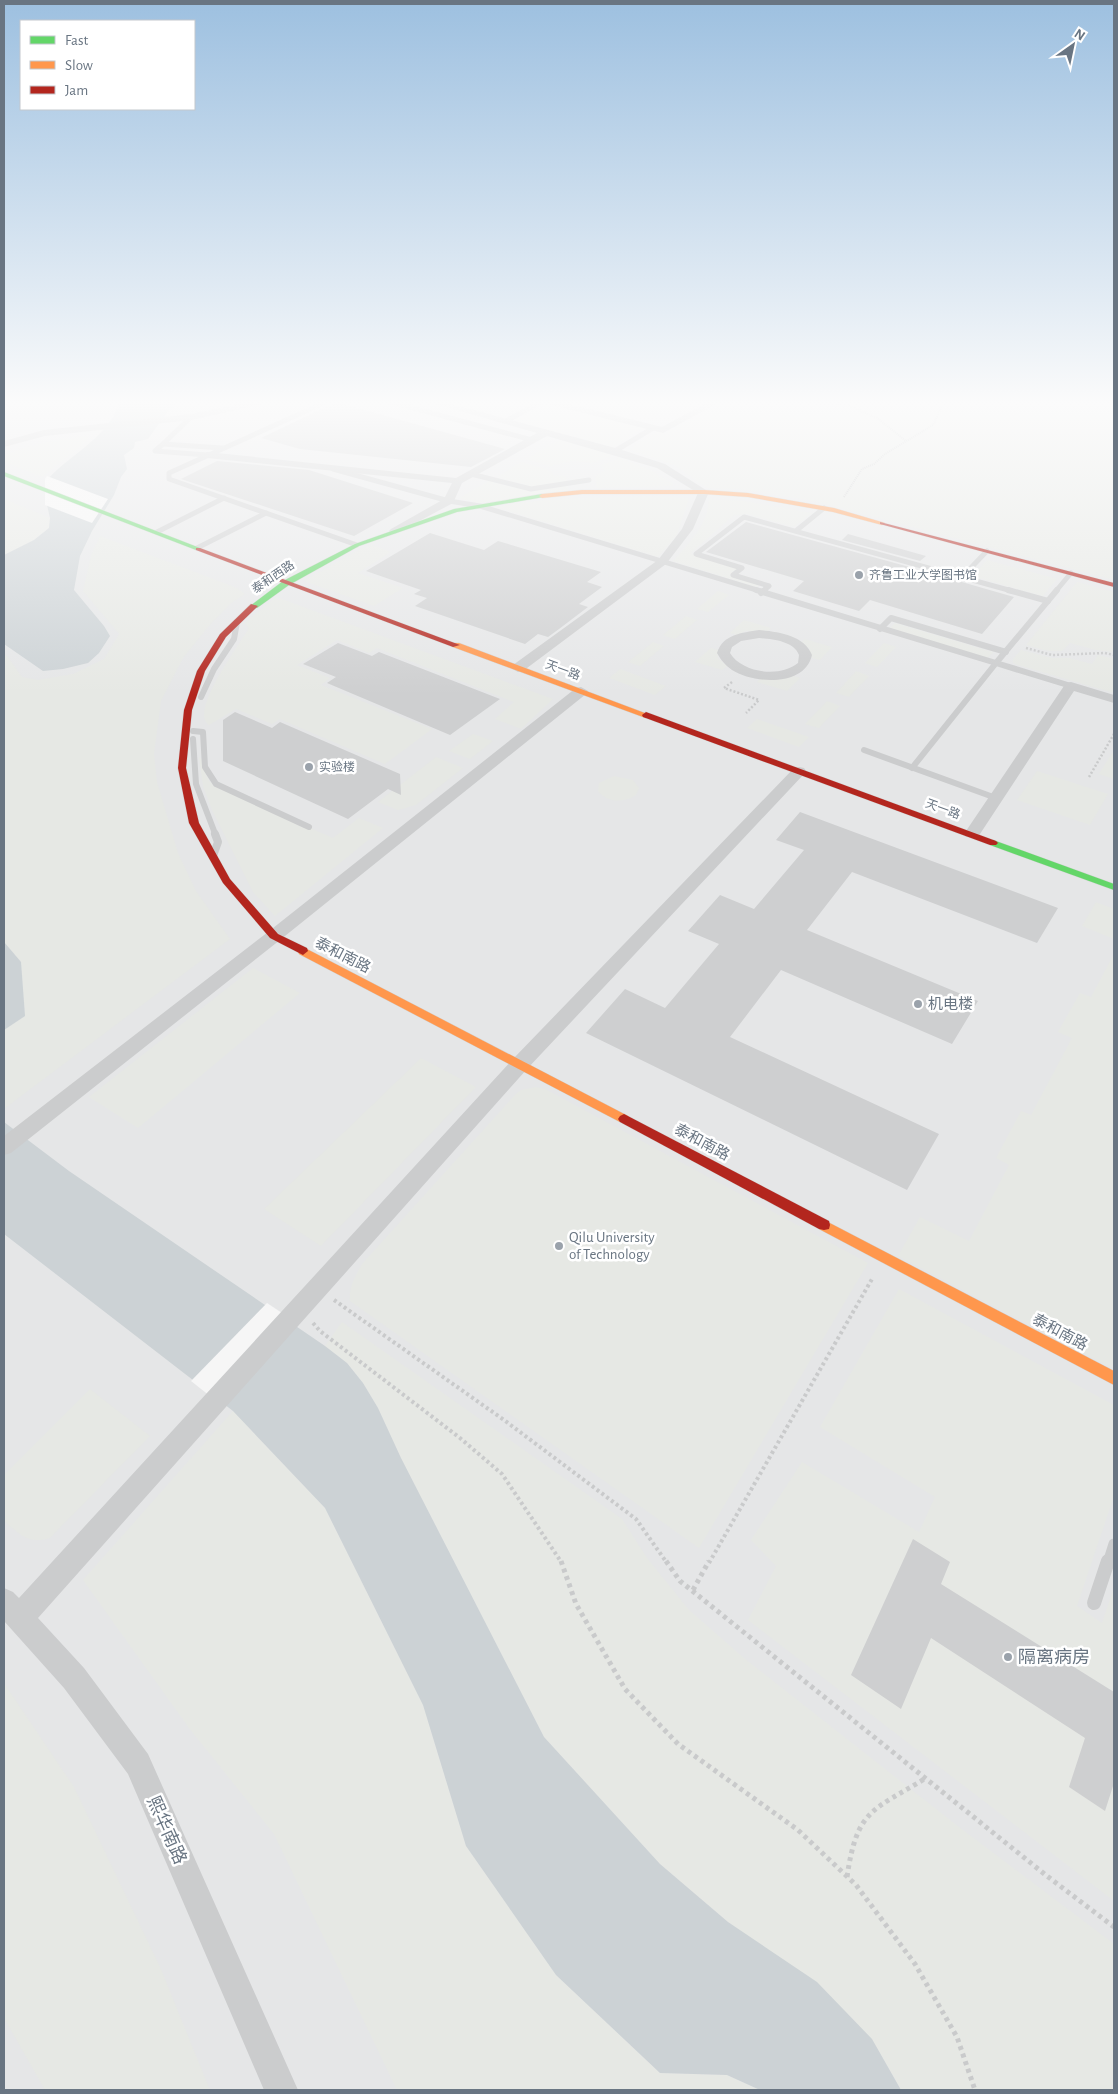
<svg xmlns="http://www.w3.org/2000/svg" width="1118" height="2094" viewBox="0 0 1118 2094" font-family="'Alegreya Sans','Noto Sans SC',sans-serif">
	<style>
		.built { fill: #e5e6e7 }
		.green { fill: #e6e8e4 }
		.water { fill: #ccd2d5 }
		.pier { fill: #f6f6f6 }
		.building { fill: #cecfd0 }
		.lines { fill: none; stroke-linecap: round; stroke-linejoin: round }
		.fast-casing { stroke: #d3d4d4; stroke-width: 1 }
		.slow-casing { stroke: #d3d4d4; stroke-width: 1 }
		.jam-casing { stroke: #d3d4d4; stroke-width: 1 }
		.path-far3 { stroke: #c9cacb; stroke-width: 2; stroke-dasharray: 1 1; stroke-linecap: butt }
		.path-far2 { stroke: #c9cacb; stroke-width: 2.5; stroke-dasharray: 2 2; stroke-linecap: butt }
		.path-far1 { stroke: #c9cacb; stroke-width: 4; stroke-dasharray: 3 3; stroke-linecap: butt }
		.path { stroke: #c9cacb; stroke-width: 5; stroke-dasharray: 4 4; stroke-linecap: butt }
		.lane-far4 { stroke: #cbcccd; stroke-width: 5 }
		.lane-far3 { stroke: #cbcccd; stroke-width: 6 }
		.lane-far2 { stroke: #cbcccd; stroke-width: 8 }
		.lane-far1 { stroke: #cbcccd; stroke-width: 11 }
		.lane { stroke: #cbcccd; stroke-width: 14 }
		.street { fill: #cbcccd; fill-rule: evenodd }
		.fast { fill: #63d668; fill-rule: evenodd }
		.slow { fill: #ff974d; fill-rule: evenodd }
		.jam { fill: #b3261e; fill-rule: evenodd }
		.poi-dot { fill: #9aa2ab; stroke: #fff; stroke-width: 2 }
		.labels { text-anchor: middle; stroke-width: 5; stroke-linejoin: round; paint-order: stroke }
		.far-poi-label { font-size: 12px; fill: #697582; stroke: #fff; text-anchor: start }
		.far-street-label { font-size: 12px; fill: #697582; stroke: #fff }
		.street-label { font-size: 15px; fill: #697582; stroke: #fff }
		.poi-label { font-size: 15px; fill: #697582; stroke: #fff; text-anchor: start }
		.near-poi-label { font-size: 18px; fill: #697582; stroke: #fff; text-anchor: start }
		.near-street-label { font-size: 18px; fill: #697582; stroke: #fff }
	</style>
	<rect width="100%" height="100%" fill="#f6f6f6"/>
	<rect class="built" x="4" y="402" width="1110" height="1688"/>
	<g class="green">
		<path d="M184,402H240L175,415V411Z"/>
		<path d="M444,402H530L500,417Z"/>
		<path d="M727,402H1108L1114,404V580L814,501L738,489L707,488L676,466L629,449L658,431L667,433Z"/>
		<path d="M545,404L643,428L614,447L514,421Z"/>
		<path d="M89,436C82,448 55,465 43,477L4,462V455C32,445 60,438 89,436Z"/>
		<path d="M559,440L608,453L611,456L593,463L572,461L550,466L526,459Z"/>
		<path d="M621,458L652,471L674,484L671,486L597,488L595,477L605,470L601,465Z"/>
		<path d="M521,462L546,469L555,475L566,477L567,482L534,487L497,477Z"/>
		<path d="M489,481C522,490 532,492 567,486L569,492L478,503L459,498Z"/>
		<path d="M659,496L689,498L677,535L658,557L496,507C550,497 604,497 659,496Z"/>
		<path d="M4,499L50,518L49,528L34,540L4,555Z"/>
		<path d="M709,499L744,501L812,513L794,527L747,514L734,515L691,553L692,554L737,568L729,575L759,585L757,587L673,561C690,543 708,524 709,499Z"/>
		<path d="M100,536L237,588L245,594L231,603L208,627L183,658L161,701L154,754L157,782L178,853L196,891L230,939L4,1109V1030L25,1016L21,962L4,942V654L7,656L22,677L38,680L73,674L104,659L119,634L83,591L91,555Z"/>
		<path d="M371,545L391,552L358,573L403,588L374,606L304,581L359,550Z"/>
		<path d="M987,560L1057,579L1043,596L972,576Z"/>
		<path d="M1077,582L1114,592V652L1096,650L1070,643L1062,651H1048L1026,645Z"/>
		<path d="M718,591L729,595L708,612L697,609Z"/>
		<path d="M276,597L553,699L521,729L495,719L514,702L377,648L369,653L337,640L297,665L330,678L321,685L432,729L385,764L280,719L272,724L236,709L209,725C188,712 241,643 249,628L245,623Z"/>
		<path d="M686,616L697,620L675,639L663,635Z"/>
		<path d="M744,620L771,628L767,632L746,631L737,635L730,633Z"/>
		<path d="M895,623L993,652L988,658L890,628Z"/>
		<path d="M805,639L832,647L820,660L812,658L809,648L801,643Z"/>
		<path d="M653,642L664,646L640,666L628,662Z"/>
		<path d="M884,643L896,647L877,667L865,663Z"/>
		<path d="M711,648L718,650V658L727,666L722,670L695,662Z"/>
		<path d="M1021,650L1052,658H1069L1092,664L1098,655L1114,659V693L1018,665L1013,663V659Z"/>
		<path d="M620,669L666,686L655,695L609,678Z"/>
		<path d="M856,671L869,676L849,697L836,693Z"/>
		<path d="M794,676L800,678L787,691L757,682L761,678Z"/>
		<path d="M827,701L840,706L819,728L805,724Z"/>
		<path d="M757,719L809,737L799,747L747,728Z"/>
		<path d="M473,734L493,741L470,759L449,751Z"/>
		<path d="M1114,750V779L1099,774Z"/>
		<path d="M199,757L202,760C204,771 206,778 214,786L333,838L359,818L383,828L275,916L253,892L212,810L203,786Z"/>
		<path d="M436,757L463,768L416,805L398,810L378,802Z"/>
		<path d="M1037,771L1108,794L1090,825L1017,800Z"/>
		<path d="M614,776L633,780L639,788L636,795C624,803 607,803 598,791L599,783Z"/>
		<path d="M1096,902L1114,909V939L1082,926Z"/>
		<path d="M1114,954V1369L898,1256L920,1217L969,1241L1009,1165L996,1158L1021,1111L1031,1115L1072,1038L1058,1032L1080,993L1091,997Z"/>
		<path d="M253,968L300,993L138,1128L89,1097Z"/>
		<path d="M421,1058L476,1087L321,1246L264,1209Z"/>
		<path d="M536,1087L545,1089L868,1263L699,1548L350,1301C349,1286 355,1277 362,1264L516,1094L521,1090Z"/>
		<path d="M899,1289L1114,1405V1496L1077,1606L1102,1623L1114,1587V1901L748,1620L776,1566L751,1540L802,1462L919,1532L935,1497L820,1427Z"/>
		<path d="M342,1322L622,1519L647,1558L689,1610L745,1659L959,1827L1114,1944V2090H901L872,2039L728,1922L660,1864L544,1737L401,1458L378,1408L363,1383L347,1363L325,1346Z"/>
		<path d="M90,1389L150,1436L50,1538C29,1545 19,1534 4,1521V1475Z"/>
		<path d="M233,1411L325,1508L423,1705L466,1846L556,1975L660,2073L727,2075L760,2090H397L274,1834L189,1728L83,1580Z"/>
		<path d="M4,1683L74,1787L160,1967L210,2090H45L4,2018Z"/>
	</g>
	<g class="water">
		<path d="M118,402H177L176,405L168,411L148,439L135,442L134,448L124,455L127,469L121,477L114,495L92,531L80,556L74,590L104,626L110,636L99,653L88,663L63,669L43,671L4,644V555L34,540L49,528L50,518L47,505V480C68,457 97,443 113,417C116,413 117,407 118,402Z"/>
		<path d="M4,942L21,962L25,1016L4,1030Z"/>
		<path d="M4,1122L69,1171L325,1346L347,1363L363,1383L378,1408L401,1458L544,1737L660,1864L728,1922L817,1982L872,2039L901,2090H760L727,2075L660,2073L556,1975L466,1846L423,1705L325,1508L233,1411L4,1234Z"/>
	</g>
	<g class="pier">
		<path d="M47,476L108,499L92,523L45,505V479Z"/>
		<path d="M267,1303L297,1323L220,1404L191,1381Z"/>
	</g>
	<g class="building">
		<path d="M336,402L505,449L471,467L300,449L261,438Z"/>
		<path d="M217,461L309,470L413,503L354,536L181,479Z"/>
		<path d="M746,522L913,568L1014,597L982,634L870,600L859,611L793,591L804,581L706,552Z"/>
		<path d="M430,533L484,550L498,541L601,572L587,582L602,587L579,604L588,607L559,629L548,637L538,634L525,644L415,606L427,598L414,594L421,590L366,571Z"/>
		<path d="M848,534L926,556L920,561L842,540Z"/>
		<path d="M338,643L372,656L379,652L500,699L450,735L327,683L336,677L303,664Z"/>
		<path d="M235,712L272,728L280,722L400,774L401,795L388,789L348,819L223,761V720Z"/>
		<path d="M800,812L1058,908L1037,943L852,872L807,930L978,1001L952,1044L781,970L730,1037L939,1134L907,1190L586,1033L625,989L665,1008L719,944L688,931L720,895L754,909L804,850L776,840Z"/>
		<path d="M913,1539L950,1562L941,1584L1114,1692V1783L1105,1811L1069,1787L1085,1738L931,1638L901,1709L851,1675Z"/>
	</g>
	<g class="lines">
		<defs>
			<g id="fast">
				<path d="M4,472L200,548L201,549L196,550L4,476Z"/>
				<path d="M542,494L545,496L544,497L457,512L359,546L289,585L257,608L250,606L283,581L355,544L454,509Z"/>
				<path d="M993,840L1114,884V890L990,845V841Z"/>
			</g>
			<g id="slow">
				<path d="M582,490H704L748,493L834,508L885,523L882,525L833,512L748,497L704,494H582L542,498L539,496L542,494Z"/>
				<path d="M453,643H459L650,715L646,718L643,717L453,647Z"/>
				<path d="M303,947L628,1116L630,1119L628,1122H620L299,954L298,951Z"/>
				<path d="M824,1220L1114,1371V1385L819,1229L818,1225L819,1221Z"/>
			</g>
			<g id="jam">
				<path d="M880,522L1114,583V587L880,524Z"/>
				<path d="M196,548H200L460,645L453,647L196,550Z"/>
				<path d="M251,604L258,606L226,637L205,671L192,710L186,768L199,823L230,879L278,934L307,948L308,951L303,955L270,938L223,883L189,823L178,768L184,710L197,671L220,634Z"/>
				<path d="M646,712L996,841L998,843L996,845H990L643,717L642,715Z"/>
				<path d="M624,1114L829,1221L830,1225L829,1229L824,1230L819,1229L620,1122L618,1119L620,1116Z"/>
			</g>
		</defs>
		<use href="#fast" class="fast-casing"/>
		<use href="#slow" class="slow-casing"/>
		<use href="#jam" class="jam-casing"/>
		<g class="path-far3">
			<path d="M815,402L832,406L849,402"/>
			<path d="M845,404L877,418L906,441"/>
			<path d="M844,497L862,469L874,464L885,454L933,425L944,402"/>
		</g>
		<g class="path-far2">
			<path d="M1026,648L1052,655L1105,653L1114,655"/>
			<path d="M732,682L724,688L759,700L746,713"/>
			<path d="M1089,777L1114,734"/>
		</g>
		<g class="path-far1">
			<path d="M334,1300L504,1420L636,1519L667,1563"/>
			<path d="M313,1323L320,1331L460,1438L502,1474L562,1563"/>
			<path d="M709,1563L872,1279"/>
		</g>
		<g class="path">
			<path d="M561,1561L576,1604L625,1689L678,1744L798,1830L856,1885L915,1964L957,2037L975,2090"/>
			<path d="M666,1561L680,1581L1047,1876L1114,1927"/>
			<path d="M693,1590L709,1561"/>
			<path d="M847,1877C857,1809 872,1811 926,1778"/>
		</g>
		<g class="lane-far4">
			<path d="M326,402L169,473V479L357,545"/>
			<path d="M391,402L532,440"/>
			<path d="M191,417L163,444L222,448"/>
			<path d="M506,421L541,402"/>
			<path d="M163,444L155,451L207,455"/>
			<path d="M615,451L653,428"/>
			<path d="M333,469L449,501L480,506L760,591"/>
			<path d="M471,474L531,489L589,480"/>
			<path d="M797,530L824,508"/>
			<path d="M157,532L224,498"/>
			<path d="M197,548L266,513"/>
			<path d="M963,576L987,551"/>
			<path d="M763,591L769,586L733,575L742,568L696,554L744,517L1012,591"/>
			<path d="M1056,591L1071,573"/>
		</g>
		<g class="lane-far3">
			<path d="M756,590L996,663L1057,590"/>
			<path d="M1008,590L1048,601"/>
			<path d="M761,593L765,590"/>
			<path d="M880,629L891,618L1006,652"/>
			<path d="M201,697L214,669L234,639L237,622"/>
			<path d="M193,731L203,732L205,767L216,784L309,827"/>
			<path d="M193,739L196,784L216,836"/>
			<path d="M864,750L996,798"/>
			<path d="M912,768L996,663L1071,686"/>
		</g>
		<path class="lane-far2" d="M213,856L218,842L215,834"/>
		<path class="lane-far1" d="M1108,1563L1114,1544"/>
		<path class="lane" d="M1094,1603L1108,1561"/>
		<g class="street">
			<path d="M247,402H265L260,405L191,420L45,436L4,447V441L44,430L191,414Z"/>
			<path d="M428,402H444L619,449L665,464L709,492L693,529L666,564L523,671L518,672L511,668L513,665L658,560L682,529L698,493L657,468L547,436L462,483L453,503L395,534L391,533L389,531L391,529L444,499L452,483L207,458L202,455L207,452L456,478L537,433Z"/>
			<path d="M545,402H562L662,427L708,402H720L663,433L547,404Z"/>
			<path d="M759,630C778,632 804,635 812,655C805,687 754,684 732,670C725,665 721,660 717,653C723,634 742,633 759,630ZM759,638C772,639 794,641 799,655L798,663C780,678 742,673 730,653L732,647L741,641Z"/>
			<path d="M1071,682L1114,695V703L1074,691L978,837H966L964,834L966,831L1066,683Z"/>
			<path d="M581,687L588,691L586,694L280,940L11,1153L4,1155V1136L268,932L576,688Z"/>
			<path d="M799,767L804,768L806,771L804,774L527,1069L38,1618L84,1668L148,1754L298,2090H264L128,1774L64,1688L4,1621V1588L13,1592L19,1598L513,1059L794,768Z"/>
		</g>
		<use href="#fast" class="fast"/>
		<use href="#slow" class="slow"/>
		<use href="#jam" class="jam"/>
	</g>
	<linearGradient id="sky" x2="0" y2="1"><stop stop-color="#9dc0e0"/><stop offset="0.58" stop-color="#fbfbfb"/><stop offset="1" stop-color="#fbfbfb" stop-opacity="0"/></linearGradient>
	<rect width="1118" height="695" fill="url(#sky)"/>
	<g class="poi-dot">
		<circle cx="859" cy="575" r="5"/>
		<circle cx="309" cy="767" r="5"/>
		<circle cx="918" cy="1004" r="5"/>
		<circle cx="559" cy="1246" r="5"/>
		<circle cx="1008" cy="1657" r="5"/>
	</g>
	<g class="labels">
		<g class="far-poi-label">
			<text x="869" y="579">齐鲁工业大学图书馆</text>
			<text x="319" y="771">实验楼</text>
		</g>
		<g class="far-street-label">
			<text transform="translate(273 577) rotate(-34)" y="4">泰和西路</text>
			<text transform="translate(563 670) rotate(20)" y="4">天一路</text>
			<text transform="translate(943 809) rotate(20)" y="4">天一路</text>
		</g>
		<g class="street-label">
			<text transform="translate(343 955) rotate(27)" y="5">泰和南路</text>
			<text transform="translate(702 1142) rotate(28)" y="5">泰和南路</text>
			<text transform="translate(1060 1332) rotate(28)" y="5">泰和南路</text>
		</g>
		<g class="poi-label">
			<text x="928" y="1009">机电楼</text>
			<text x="569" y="1242">Qilu University<tspan x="569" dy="17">of Technology</tspan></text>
		</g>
		<g class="near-poi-label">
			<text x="1018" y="1663">隔离病房</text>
		</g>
		<g class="near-street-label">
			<text transform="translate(167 1830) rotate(66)" y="6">熙华南路</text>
		</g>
	</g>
	<rect width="1118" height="2094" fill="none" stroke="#697582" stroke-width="10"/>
	<rect x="20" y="20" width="175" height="90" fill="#ffffff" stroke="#c3c8cd"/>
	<rect x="30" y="36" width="25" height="8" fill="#63d668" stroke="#c3c8cd"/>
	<text x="65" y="45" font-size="15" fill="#697582">Fast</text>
	<rect x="30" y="61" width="25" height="8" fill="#ff974d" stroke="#c3c8cd"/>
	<text x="65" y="70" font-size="15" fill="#697582">Slow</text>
	<rect x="30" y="86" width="25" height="8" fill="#b3261e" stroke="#c3c8cd"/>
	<text x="65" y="95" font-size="15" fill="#697582">Jam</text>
	<g transform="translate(1073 45) rotate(33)" stroke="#ffffff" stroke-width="4" paint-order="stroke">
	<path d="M0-4L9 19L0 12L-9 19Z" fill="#697582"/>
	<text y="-8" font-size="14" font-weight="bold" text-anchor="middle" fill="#697582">N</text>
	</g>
</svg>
